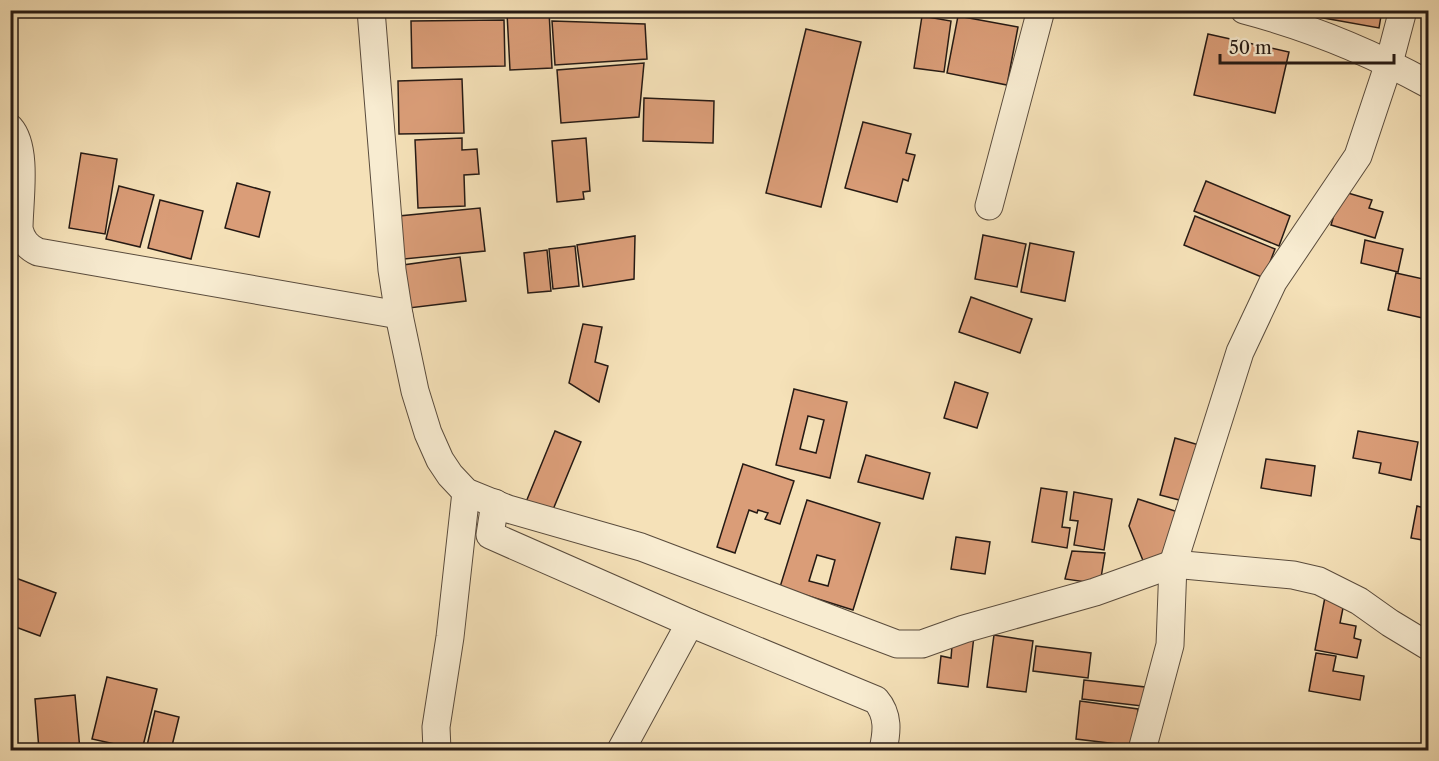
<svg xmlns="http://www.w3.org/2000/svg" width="1439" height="761" viewBox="0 0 1439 761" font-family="'Libre Caslon Text',serif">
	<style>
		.building { fill: #da9d78; stroke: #261a14; stroke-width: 1.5; fill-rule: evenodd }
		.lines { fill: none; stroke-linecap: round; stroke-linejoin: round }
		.minor-casing { stroke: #5a4c3d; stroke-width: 29 }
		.minor { stroke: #f8ecd1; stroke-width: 27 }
	</style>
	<rect width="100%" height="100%" fill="#f5e1b8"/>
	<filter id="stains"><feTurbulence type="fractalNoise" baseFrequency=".00333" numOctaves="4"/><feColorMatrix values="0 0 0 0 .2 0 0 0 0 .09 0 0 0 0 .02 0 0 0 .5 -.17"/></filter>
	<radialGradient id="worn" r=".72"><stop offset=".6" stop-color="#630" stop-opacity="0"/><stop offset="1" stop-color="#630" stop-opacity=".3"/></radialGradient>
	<g class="building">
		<path d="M1296,10H1382L1379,28L1296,13Z"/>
		<path d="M549,11L552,68L510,70L507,13Z"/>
		<path d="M922,16L951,21L944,72L914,68Z"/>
		<path d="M958,16L1018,27L1007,85L947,73Z"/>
		<path d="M504,20L505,66L412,68L411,21Z"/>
		<path d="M552,21L645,24L647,59L555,65Z"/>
		<path d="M806,29L861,42L821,207L766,193Z"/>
		<path d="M1208,34L1289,52L1275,113L1194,95Z"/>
		<path d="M644,63L639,117L561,123L557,70Z"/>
		<path d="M462,79L464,133L399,134L398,81Z"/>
		<path d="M644,98L714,101L713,143L643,141Z"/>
		<path d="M863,122L911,134L906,153L915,155L908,181L903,179L897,202L845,188Z"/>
		<path d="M462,138V150L477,149L479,174L464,175L465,206L418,208L415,140Z"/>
		<path d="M586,138L590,191L583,192L584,199L557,202L552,141Z"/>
		<path d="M81,153L117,159L105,234L69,228Z"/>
		<path d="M1206,181L1290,216L1279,246L1194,211Z"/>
		<path d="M237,183L270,192L259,237L225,228Z"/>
		<path d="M119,186L154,195L140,247L106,239Z"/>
		<path d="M1341,191L1372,200L1369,208L1383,212L1375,238L1331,225Z"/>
		<path d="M160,200L203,211L191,259L148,248Z"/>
		<path d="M480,208L485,251L404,259L399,216Z"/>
		<path d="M1195,216L1275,249L1264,278L1184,245Z"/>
		<path d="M983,235L1026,244L1017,287L975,279Z"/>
		<path d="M635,236L634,279L583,287L577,245Z"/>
		<path d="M1365,240L1403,249L1398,272L1361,263Z"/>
		<path d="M1030,243L1074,252L1065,301L1021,292Z"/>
		<path d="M575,246L579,286L553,289L549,249Z"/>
		<path d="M547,250L551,291L528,293L524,253Z"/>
		<path d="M460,257L466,301L409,308L403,265Z"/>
		<path d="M1396,273L1428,280L1427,319L1388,310Z"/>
		<path d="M971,297L1032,319L1020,353L959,332Z"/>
		<path d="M583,324L602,327L595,362L608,366L599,402L569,383Z"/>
		<path d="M955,382L988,393L977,428L944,418Z"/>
		<path d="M794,389L847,402L830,478L776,465ZM808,416L824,420L816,453L800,449Z"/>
		<path d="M555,431L581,442L552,512L526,502Z"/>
		<path d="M1358,431L1418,442L1411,480L1379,473L1381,463L1353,458Z"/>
		<path d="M1175,438L1199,445L1183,501L1160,495Z"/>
		<path d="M866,455L930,473L923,499L858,482Z"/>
		<path d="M1266,459L1315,466L1311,496L1261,488Z"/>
		<path d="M743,464L794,481L780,524L765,519L768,513L758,510L757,513L749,510L735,553L717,547Z"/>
		<path d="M1041,488L1067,492L1062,527L1070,528L1067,548L1032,542Z"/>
		<path d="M1074,492L1112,499L1104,550L1074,545L1078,521L1070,520Z"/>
		<path d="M1138,499L1178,512L1159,568L1144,563L1129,526Z"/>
		<path d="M807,500L880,523L853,610L780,587ZM817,555L835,560L828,586L809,581Z"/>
		<path d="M1417,506L1428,509V541L1411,538Z"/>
		<path d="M956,537L990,542L985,574L951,569Z"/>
		<path d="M1072,551L1105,553L1100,584L1065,579Z"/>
		<path d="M13,577L56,593L40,636L10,625V585Z"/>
		<path d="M1325,597L1343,608L1340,623L1356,626L1354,638L1361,640L1357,658L1315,650Z"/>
		<path d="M953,634L974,636L968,687L938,683L941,656L951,658Z"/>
		<path d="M994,635L1033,641L1026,692L987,687Z"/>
		<path d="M1036,646L1091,653L1088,678L1033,671Z"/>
		<path d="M1316,653L1336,656L1333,671L1364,676L1360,700L1309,691Z"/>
		<path d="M107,677L157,689L142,750L92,739Z"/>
		<path d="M1084,680L1145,687L1142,706L1082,699Z"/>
		<path d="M75,695L80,750H39L35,699Z"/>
		<path d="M1080,701L1138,709L1134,746L1076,739Z"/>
		<path d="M155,711L179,717L171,750H146Z"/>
	</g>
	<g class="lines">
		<defs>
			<g id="minor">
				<path d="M371,10L392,270L399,315L415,391L428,433L440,460L450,475L466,492L508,509L641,547L897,644H922L964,629L1095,592L1173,564L1293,575L1319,581L1359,601L1390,623L1428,646"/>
				<path d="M1244,10C1309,27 1370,52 1428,84"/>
				<path d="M10,128C28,148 19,202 19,229C22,240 27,247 38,252L399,315"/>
				<path d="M989,206L1041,10"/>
				<path d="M495,503L490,535L690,623L876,700C889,715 887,732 883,750"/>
				<path d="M437,750L436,727L450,637L466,492"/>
				<path d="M621,750L690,623"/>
				<path d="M1142,750L1170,645L1173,564L1240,352L1273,282L1358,156L1389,63L1403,10"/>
			</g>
		</defs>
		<use href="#minor" class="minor-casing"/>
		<use href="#minor" class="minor"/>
	</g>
	<rect width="1439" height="761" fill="none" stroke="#f5e1b8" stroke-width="36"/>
	<rect x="12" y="12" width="1415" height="737" fill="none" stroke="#261a14" stroke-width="3"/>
	<rect x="18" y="18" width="1403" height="725" fill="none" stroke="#261a14" stroke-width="1.5"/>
	<path d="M1220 54v9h174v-9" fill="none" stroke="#261a14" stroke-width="3"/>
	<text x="1229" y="54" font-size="18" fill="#261a14" stroke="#f8ecd1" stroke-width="4.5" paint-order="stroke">50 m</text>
	<rect width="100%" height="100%" filter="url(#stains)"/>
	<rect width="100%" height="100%" fill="url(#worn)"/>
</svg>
